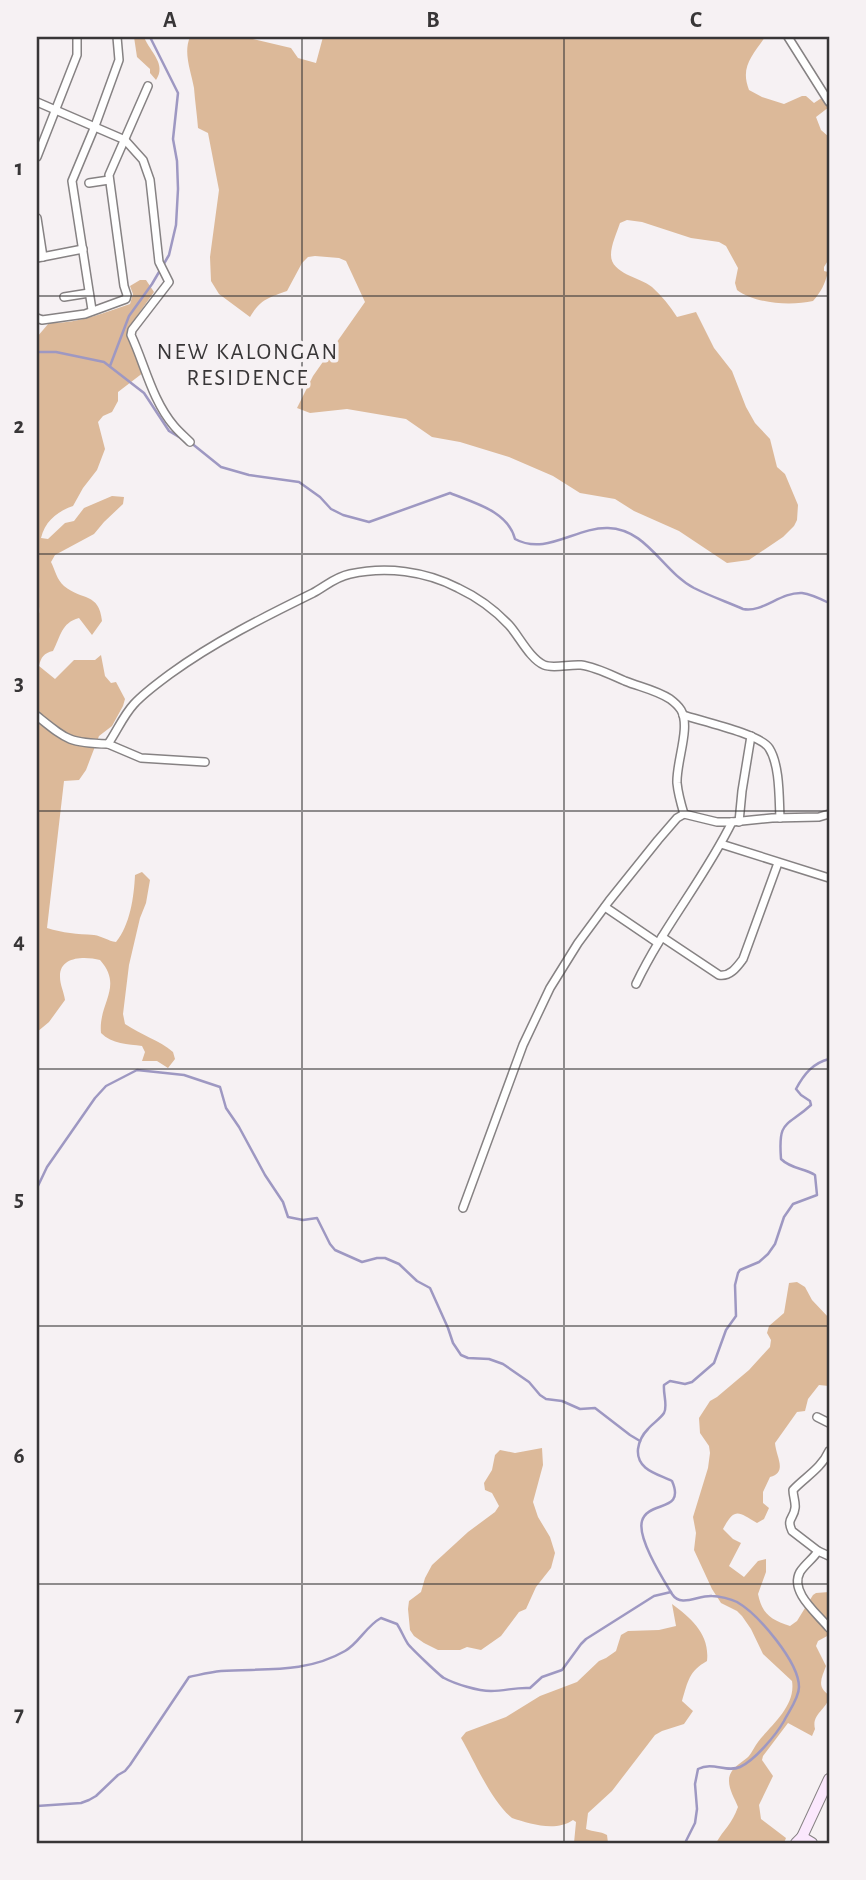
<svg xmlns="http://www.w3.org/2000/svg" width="866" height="1880" viewBox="0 0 866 1880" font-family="'Alegreya Sans',sans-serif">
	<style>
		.green { fill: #dcb999 }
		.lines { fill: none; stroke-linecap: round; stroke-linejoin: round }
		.stream { stroke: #9e98c2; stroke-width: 2.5 }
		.street-casing { stroke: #868283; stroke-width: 10 }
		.secondary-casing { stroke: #868283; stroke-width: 12 }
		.street { stroke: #fff; stroke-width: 7 }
		.secondary { stroke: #fbe8fd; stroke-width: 10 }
		.grid { fill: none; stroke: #383637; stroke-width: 2; stroke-opacity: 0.55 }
		.labels { text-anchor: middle; stroke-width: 7; stroke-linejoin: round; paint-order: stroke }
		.neighbourhood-label { font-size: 23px; letter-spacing: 2px; fill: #383637; stroke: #f6f1f3 }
		.neatline { fill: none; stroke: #383637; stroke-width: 2.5 }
		.grid-label { font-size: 23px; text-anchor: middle; font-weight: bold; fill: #383637 }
	</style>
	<rect width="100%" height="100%" fill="#f6f1f3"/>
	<g class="green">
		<path d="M134,37H144C150,52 167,64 156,80L150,73V69L137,57Z"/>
		<path d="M190,37H245L291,48L298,58L316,63L323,37H765C752,56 740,67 749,90L762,97L784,104L802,96H806L814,103L829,93V107L816,117L821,130L829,137V259L824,267V271L828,272C825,284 821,292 813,301C791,306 756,304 737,290L735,283L738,268L726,246L719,242L691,238L642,222L627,220L620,223C617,232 611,245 611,255C611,274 640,277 652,287C662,296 670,306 677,317L696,312L714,348L732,371L746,407L755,423L770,439L777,467L785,474L798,505L797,520L794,526L783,537L749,560L727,563L679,531L634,511L615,499L580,493L553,476L509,457L460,442L432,437L406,419L347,409L310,413L297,408L313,376L365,302L346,261L339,258L315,256L308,257L302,263L287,291C268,298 261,299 250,317L219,294L211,281L210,257L219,190L208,133L198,128C197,115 195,101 194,88C191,71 183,53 190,37Z"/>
		<path d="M140,280H146L154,292L127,330C130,338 134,339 138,345C143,352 146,361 148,369L118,392V401L112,412L103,416L98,422L105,449L97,470L83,488L73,506C58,511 45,521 41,538L48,539L65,523L74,521L84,508L112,496L124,497L123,504L104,522L94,534L55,555L51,562C55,570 57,580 64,586C82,601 99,592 102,621L92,635L79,618C61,623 61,636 53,651C44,653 41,657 39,666L55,679L74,660H95L101,655L105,676L111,683L116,682L125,699L123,706L112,726L99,736L86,770L79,780L64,781L47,928C63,933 77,934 94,935C102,936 108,941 116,942C130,925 134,897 135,875L142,872L150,880L146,903L140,918L129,965L123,1014L125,1024C141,1035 159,1040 173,1052L175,1059L168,1068L157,1061H142L145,1052L142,1046C128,1044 112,1044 101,1033C98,1003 124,987 100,960C85,956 59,956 60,977C60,985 64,992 65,1000L49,1022L37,1032V619C41,612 39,606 37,598V337L49,323C77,324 104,313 130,304L133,294L130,286Z"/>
		<path d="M797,1282L805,1287L812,1300L829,1318V1386L819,1385L808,1399L805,1411L797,1412L775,1443C776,1457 788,1472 770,1477L763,1492V1503L769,1508L764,1519L757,1523C738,1512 735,1507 723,1529L733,1539L741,1543L729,1566L744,1577L758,1561L766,1559V1572L758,1594C762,1614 771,1620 790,1626L797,1621L813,1595L816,1593L829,1592V1635L818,1641L816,1646L826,1666C822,1677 816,1687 829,1695C829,1709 811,1713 815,1729L812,1736L788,1723L763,1756L762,1760L773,1776L759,1805L761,1819L786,1838L784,1843H716C724,1829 732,1824 738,1807C735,1799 729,1790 729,1781C729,1768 741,1764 749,1756C752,1752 755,1746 758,1742C772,1724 796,1706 792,1681L763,1654L751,1629L742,1616L737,1611L721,1603L712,1589L694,1550L696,1533L693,1517L708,1468L710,1453L709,1446L700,1433L699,1418L710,1401L717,1397L749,1370L770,1347L771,1340L767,1333L769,1326L784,1313L789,1283Z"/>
		<path d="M542,1448L543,1465L533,1502L538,1517L550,1537L555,1553L551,1568L536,1587L526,1609L519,1612L501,1636L481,1650L467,1647L460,1650H438L424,1643L414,1636L410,1630L408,1609L409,1601L421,1592L425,1578L432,1565L468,1532L495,1512L499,1506L492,1493L485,1490L484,1483L492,1470L495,1455L500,1450L515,1453Z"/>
		<path d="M672,1604C691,1618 710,1634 707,1661C689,1671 688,1681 682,1701L693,1711L684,1724L662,1731L655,1735L612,1791L588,1813L586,1829C594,1832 600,1831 607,1835L608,1843H574L576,1822L573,1820C556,1832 530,1824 512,1818C491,1801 475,1762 461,1738L466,1732L506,1717L540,1696L577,1682L599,1661L606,1658L616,1651L621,1635L628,1631L659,1630L676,1626Z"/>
	</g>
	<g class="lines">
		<g class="stream">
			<path d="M37,352H56L104,362L144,393L169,431L184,440"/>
			<path d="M110,366L129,316L152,284L169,255L176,225L178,189L177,161L173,139L178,93L150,37"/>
			<path d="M190,442L221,467L249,475L299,482L320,497L331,509L343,515L369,522L450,493C474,503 508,511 515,539C546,556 576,527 608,528C647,529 662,571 694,588C710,596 727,602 743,609C763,613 780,592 802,593C811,594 821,599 829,603"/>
			<path d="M37,1188L47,1167L95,1098L106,1086L137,1070L184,1075L220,1087L226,1108L239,1127L265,1175L283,1202L288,1217L303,1220L317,1218L330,1244L335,1250L362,1262L377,1258H385L399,1264L417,1281L430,1288L448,1328L453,1343L461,1355L468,1358L489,1359L503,1364L529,1382L540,1395L546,1399L562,1401L580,1409L595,1408L630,1435L640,1441"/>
			<path d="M37,1806L81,1803L89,1800L96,1796L118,1775L125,1771L130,1765L189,1677C199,1675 210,1672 221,1671C264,1668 305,1674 345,1651C359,1643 366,1626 381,1618L397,1624C401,1630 404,1638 408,1644C411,1648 440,1676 444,1678C455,1684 478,1691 491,1691C506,1691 515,1687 530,1688L542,1677L562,1670L581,1644L586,1639L654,1596L671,1592"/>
			<path d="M685,1843L695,1823L697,1809L695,1784L698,1769C713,1761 726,1773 740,1767C755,1760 776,1735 784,1721C789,1711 799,1698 799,1687C799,1662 758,1614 737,1602C731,1599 719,1596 712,1596C698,1595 681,1608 672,1594C663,1579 637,1538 642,1521C648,1500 686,1513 672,1481C658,1474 636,1470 638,1449C639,1442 642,1435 648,1429C652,1424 660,1419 664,1413C668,1406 663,1394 664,1385L670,1381L685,1384L692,1382L714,1363L726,1330L736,1316L735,1285L738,1273L740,1270L759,1262L768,1254L775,1244L784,1217L793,1204L817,1195L815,1175C804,1168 791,1169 781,1159C778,1119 786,1128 811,1105L810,1101L801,1095L796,1089C804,1074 813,1063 829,1059"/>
		</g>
		<defs>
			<g id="street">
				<path d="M788,37L829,102"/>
				<path d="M37,102L125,140L143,160L150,180L159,262L169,282L132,330L131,335C145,365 152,400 174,426C179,432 185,437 190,442"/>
				<path d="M37,157L77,55V37"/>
				<path d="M89,183L109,180"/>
				<path d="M37,218L43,257"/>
				<path d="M37,258L83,249"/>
				<path d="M64,297L89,293"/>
				<path d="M92,310L72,181L95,126L119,60L117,37"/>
				<path d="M37,318L42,320L85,314L126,299L127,295L124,286L109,175L148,86"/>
				<path d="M683,715C701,721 760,734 769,748C780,765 779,798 780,818"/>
				<path d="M37,716C67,740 69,743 108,744C117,731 123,716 134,704C144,693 158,683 170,674C214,642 264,617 313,593C326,586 335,577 350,574C386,566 425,571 458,588C477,597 495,610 509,625C519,636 530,659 544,665C553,669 569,664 581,665C596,667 611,675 625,681C640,687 656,690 670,699C674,702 678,705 681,710C691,727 676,762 677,783C678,793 681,804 684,814L717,822H732L772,818L819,817L829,814"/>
				<path d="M108,744L141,758L205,762"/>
				<path d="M739,822L742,791L751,736"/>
				<path d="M721,844L829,878"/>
				<path d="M605,907L658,943"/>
				<path d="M662,937L719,975C730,977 737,967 743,959L778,863"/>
				<path d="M636,984C663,927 704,879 732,822"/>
				<path d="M463,1208L523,1045L550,988L578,943L609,901L658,840L677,818L684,814"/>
				<path d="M817,1417L829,1423"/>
				<path d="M829,1451C821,1469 805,1477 793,1490C793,1496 796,1503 795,1508C794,1519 786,1518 792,1531L818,1551L829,1556"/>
				<path d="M818,1551C813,1559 805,1564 800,1572C789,1592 818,1614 829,1628"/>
			</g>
			<g id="secondary">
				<path d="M802,1837L829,1779"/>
				<path d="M796,1843L802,1837L812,1843"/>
			</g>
		</defs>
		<use href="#street" class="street-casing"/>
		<use href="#secondary" class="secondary-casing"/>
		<use href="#street" class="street"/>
		<use href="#secondary" class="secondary"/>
	</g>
	<path class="grid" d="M302,37V1843M564,37V1843M37,296H829M37,554H829M37,811H829M37,1069H829M37,1326H829M37,1584H829"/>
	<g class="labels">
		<g class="neighbourhood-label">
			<text x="248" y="359">NEW KALONGAN<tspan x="248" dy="26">RESIDENCE</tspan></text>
		</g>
	</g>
	<rect width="866" height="1880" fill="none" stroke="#f6f1f3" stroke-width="77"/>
	<rect x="38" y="38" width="790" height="1804" class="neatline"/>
	<g class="grid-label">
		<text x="170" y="27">A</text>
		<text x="433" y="27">B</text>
		<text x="696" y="27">C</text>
		<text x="19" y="175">1</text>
		<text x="19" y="433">2</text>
		<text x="19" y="690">3</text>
		<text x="19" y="948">4</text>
		<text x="19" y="1206">5</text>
		<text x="19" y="1463">6</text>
		<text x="19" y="1721">7</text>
	</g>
</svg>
